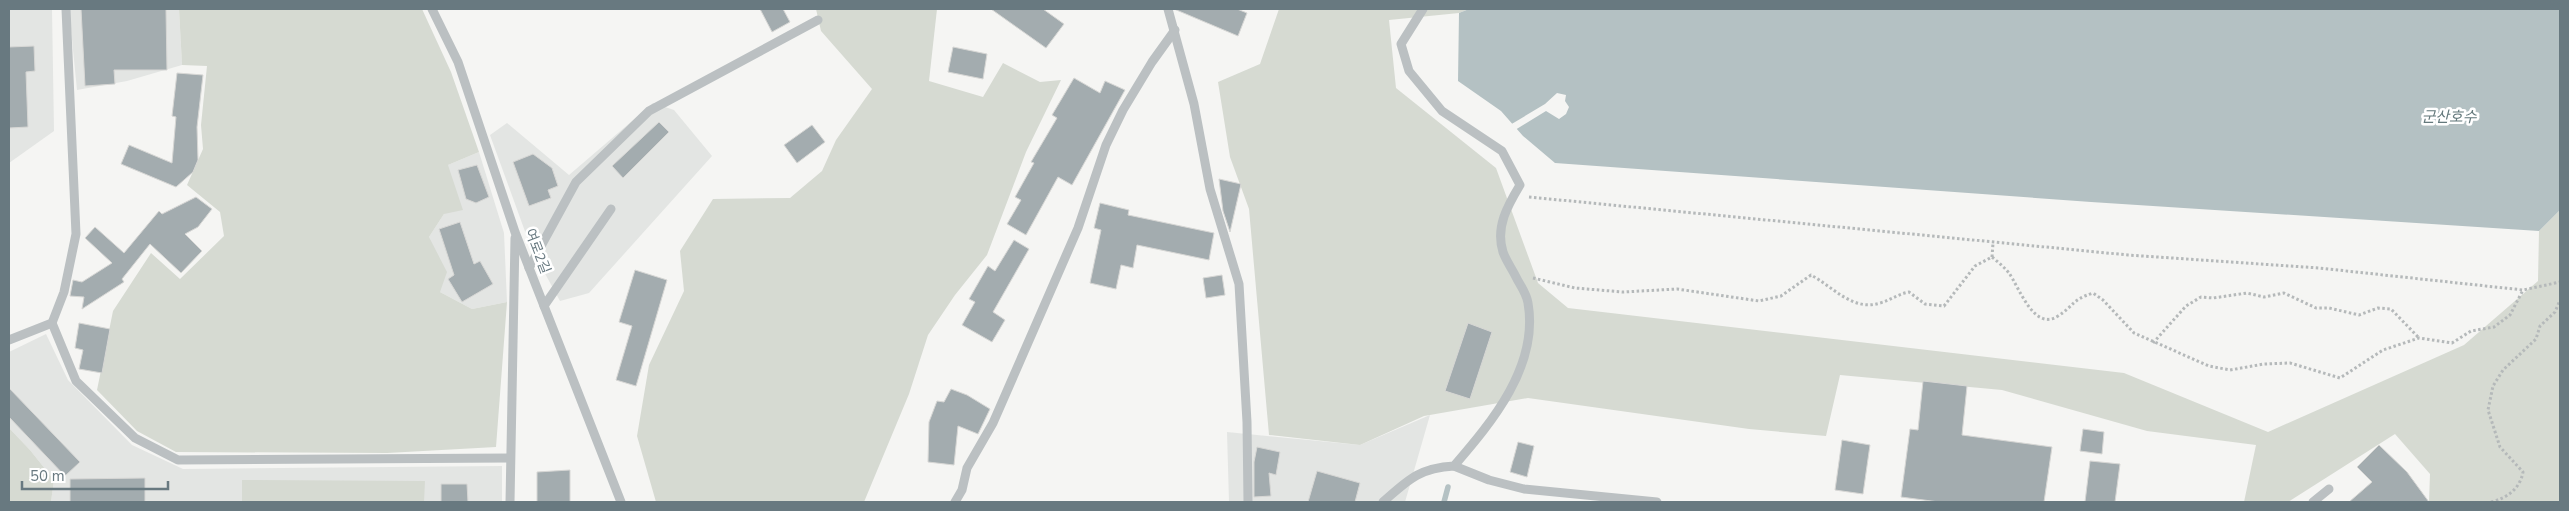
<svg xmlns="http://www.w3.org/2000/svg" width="2569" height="511" viewBox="0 0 2569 511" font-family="'Nunito Sans','Noto Sans KR',sans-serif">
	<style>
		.built { fill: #e3e5e3 }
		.green { fill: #d6dad2 }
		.water { fill: #b4c1c3 }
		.pier { fill: #f5f5f3 }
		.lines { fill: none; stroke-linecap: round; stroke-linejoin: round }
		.stream { stroke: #b4c1c3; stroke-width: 5.5 }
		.building { fill: #a3acaf; stroke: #d7d7d5 }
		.path { stroke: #b5b9ba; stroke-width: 3; stroke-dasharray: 2.5 2.5; stroke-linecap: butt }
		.minor { stroke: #bbc0c2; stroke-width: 9 }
		.labels { text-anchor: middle; stroke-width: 5; stroke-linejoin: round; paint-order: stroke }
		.street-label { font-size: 14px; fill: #687980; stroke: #fff }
		.water-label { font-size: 15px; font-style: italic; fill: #64797c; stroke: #fff }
	</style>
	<rect width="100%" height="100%" fill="#f5f5f3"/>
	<g class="built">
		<path d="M9,9H52L54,131L9,163Z"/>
		<path d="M69,9H179L182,65L127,81L77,90Z"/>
		<path d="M653,103L674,110L712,156L589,293L560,301L531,248L490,135L507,123L569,175Z"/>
		<path d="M479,152L504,233L507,302L472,309L440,292L429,237L444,214L448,165Z"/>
		<path d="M46,334L68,380L132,445L183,469L502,466V502H51L54,480L30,450L9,428V352Z"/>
		<path d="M1430,415L1405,502H1229L1227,432L1360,445Z"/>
	</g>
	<g class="green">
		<path d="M179,9H422L451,72L479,152L448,165L463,210L444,214L429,237L447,272L440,292L472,309L507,302L496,447L387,453L176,452L137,431L97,390L113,311L151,253L180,279L224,236L220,212L187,185L203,149L201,125L207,66L182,65Z"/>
		<path d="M816,9H937L929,81L983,97L1003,63L1040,82L1061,80L1026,152L987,255L955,295L928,335L909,394L864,502H656L637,436L649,365L684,291L680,251L713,199L790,198L822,171L836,140L872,89L821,31Z"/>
		<path d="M1279,9H1469L1459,13L1389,20L1396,88L1496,168L1538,283L1568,308L2124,373L2268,432L2464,345L2538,281L2539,231L2560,210V502H2429L2430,474L2395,434L2288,502H2244L2256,445L2147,431L2002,390L1840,375L1826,436L1749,429L1528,398L1424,416L1360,445L1269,435L1249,209L1230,157L1218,82L1260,64Z"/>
		<path d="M9,428L30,450L54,480L51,502H9Z"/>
		<path d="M242,480L425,481L424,502H242Z"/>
	</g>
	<path class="water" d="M1469,9H2560V210L2539,231L2091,202L1555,163L1523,136L1501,111L1458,81L1459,13Z"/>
	<path class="pier" d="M1557,93L1566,95L1565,101L1569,107L1566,114L1559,119L1546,111L1515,130L1510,125L1545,104Z"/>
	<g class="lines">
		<path class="stream" d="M1444,502L1448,487"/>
	</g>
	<g class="building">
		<path d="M81,9H166L167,70H114L115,84L85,86Z"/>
		<path d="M760,9H783L790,22L772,32Z"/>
		<path d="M991,9H1043L1064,24L1046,48Z"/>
		<path d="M1174,9H1237L1247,13L1238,36Z"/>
		<path d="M34,46L35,71L26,72L28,127L9,128V47Z"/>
		<path d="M953,47L987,54L983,79L948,72Z"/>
		<path d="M177,73L203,75L197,127L198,160L193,172L176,187L121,164L129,145L172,163L176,117L172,116Z"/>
		<path d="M1074,78L1100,93L1105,81L1125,90L1072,185L1058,177L1026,235L1007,224L1021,200L1015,197L1034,163L1031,162L1057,118L1052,115Z"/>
		<path d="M659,122L669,132L623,178L612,166Z"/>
		<path d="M812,125L825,142L797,163L784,145Z"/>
		<path d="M533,154L552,168L558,186L548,190L551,198L529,206L513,162Z"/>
		<path d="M477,165L489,197L476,203L466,199L458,170Z"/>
		<path d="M1219,179L1241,184L1230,232L1223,211Z"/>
		<path d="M196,197L212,209L198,227L185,234L202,251L181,273L150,244L122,279L124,282L82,309L84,297L70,296L73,280L82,282L112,263L85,238L95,227L124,253L159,211L162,214Z"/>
		<path d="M1100,203L1129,210L1128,215L1214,233L1209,260L1137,245L1133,268L1121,265L1116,289L1090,283L1101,230L1094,228Z"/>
		<path d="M460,222L474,264L480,261L493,284L462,302L448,279L454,275L439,229Z"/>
		<path d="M1014,240L1029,249L993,312L1005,320L992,342L962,325L975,302L969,299L988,266L995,271Z"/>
		<path d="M635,270L667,280L636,386L616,380L632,326L619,322Z"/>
		<path d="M1222,275L1225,295L1206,298L1203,278Z"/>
		<path d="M79,323L110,329L102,373L79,369L83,350L75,348Z"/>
		<path d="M1468,323L1492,332L1470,399L1445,391Z"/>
		<path d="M1923,381L1967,386L1962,435L2052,447L2044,502H1939L1901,497L1910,429L1918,430Z"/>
		<path d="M9,388L80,462L65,476L9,417Z"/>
		<path d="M951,389L967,395L990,409L978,434L958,426L954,465L928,462L929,422L937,401L944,402Z"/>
		<path d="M2083,429L2104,432L2102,454L2080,451Z"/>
		<path d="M1842,440L1870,445L1863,494L1835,490Z"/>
		<path d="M1518,442L1534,446L1527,477L1510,472Z"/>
		<path d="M2379,445L2407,472L2429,502H2349L2372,482L2357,467Z"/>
		<path d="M1257,447L1280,452L1276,475L1269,473L1271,496L1254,497V462Z"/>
		<path d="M2090,461L2120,464L2115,502H2085Z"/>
		<path d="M570,470V502H537V472Z"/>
		<path d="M1317,471L1360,483L1355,502H1308Z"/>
		<path d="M145,478V502H70V479Z"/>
		<path d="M441,484H467L468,502H441Z"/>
	</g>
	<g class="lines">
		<g class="path">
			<path d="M1529,197L2128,255L2319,268L2523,290L2560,282"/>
			<path d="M1992,257L1993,243"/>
			<path d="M1533,278L1575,288L1623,292L1677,289L1759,301L1781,296L1811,275C1832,286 1853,312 1880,303C1891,300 1898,294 1909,292L1925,304L1944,306L1975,266L1992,257C1998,262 2004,267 2009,273C2019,287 2034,332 2058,316C2074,306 2071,300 2093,293L2103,300L2134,333L2209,366L2230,370L2264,364L2290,363L2340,378L2383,350L2419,338L2452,343L2471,331L2494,327L2510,315L2523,290"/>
			<path d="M2153,343L2186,306L2201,297L2213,298L2247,293L2264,297L2284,293L2316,308H2329L2359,315L2378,308L2391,309L2419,338"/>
			<path d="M2491,502C2507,498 2520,489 2523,472L2500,447L2488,410L2493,386L2503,370L2536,339L2540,326L2555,312L2560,300"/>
		</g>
		<g class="minor">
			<path d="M432,9L458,62L515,232L621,502"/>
			<path d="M1168,9L1194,104L1210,189L1239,284L1247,422L1248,502"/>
			<path d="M529,268L576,182L649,111L818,20"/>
			<path d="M544,306L611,209"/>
			<path d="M52,323L76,381L135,438L178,460L510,458"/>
			<path d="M9,340L52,323L64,292L76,234L66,9"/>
			<path d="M1454,466L1489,480L1524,489L1657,502"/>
			<path d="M510,502L515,238"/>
			<path d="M955,502L962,490L967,468L993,423L1078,228L1106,145L1123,110L1152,62L1175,30"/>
			<path d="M1383,502C1408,480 1419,468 1454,466C1492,422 1539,366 1528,303C1527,295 1521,286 1517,279C1513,270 1506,261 1503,252C1495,227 1508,205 1520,185L1502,151L1442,111L1409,71L1401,44L1423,9"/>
			<path d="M2313,502L2329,489"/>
		</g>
	</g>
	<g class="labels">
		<g class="street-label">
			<text transform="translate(538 251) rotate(69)" y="5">여로2길</text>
		</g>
		<g class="water-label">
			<text x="2449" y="122">군산호수</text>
		</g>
	</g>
	<rect width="2569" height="511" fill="none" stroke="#687980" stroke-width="20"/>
	<path d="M22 481v8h146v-8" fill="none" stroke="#687980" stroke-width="2.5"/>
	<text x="30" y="481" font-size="15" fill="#687980" stroke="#ffffff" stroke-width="4" paint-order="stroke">50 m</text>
</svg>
